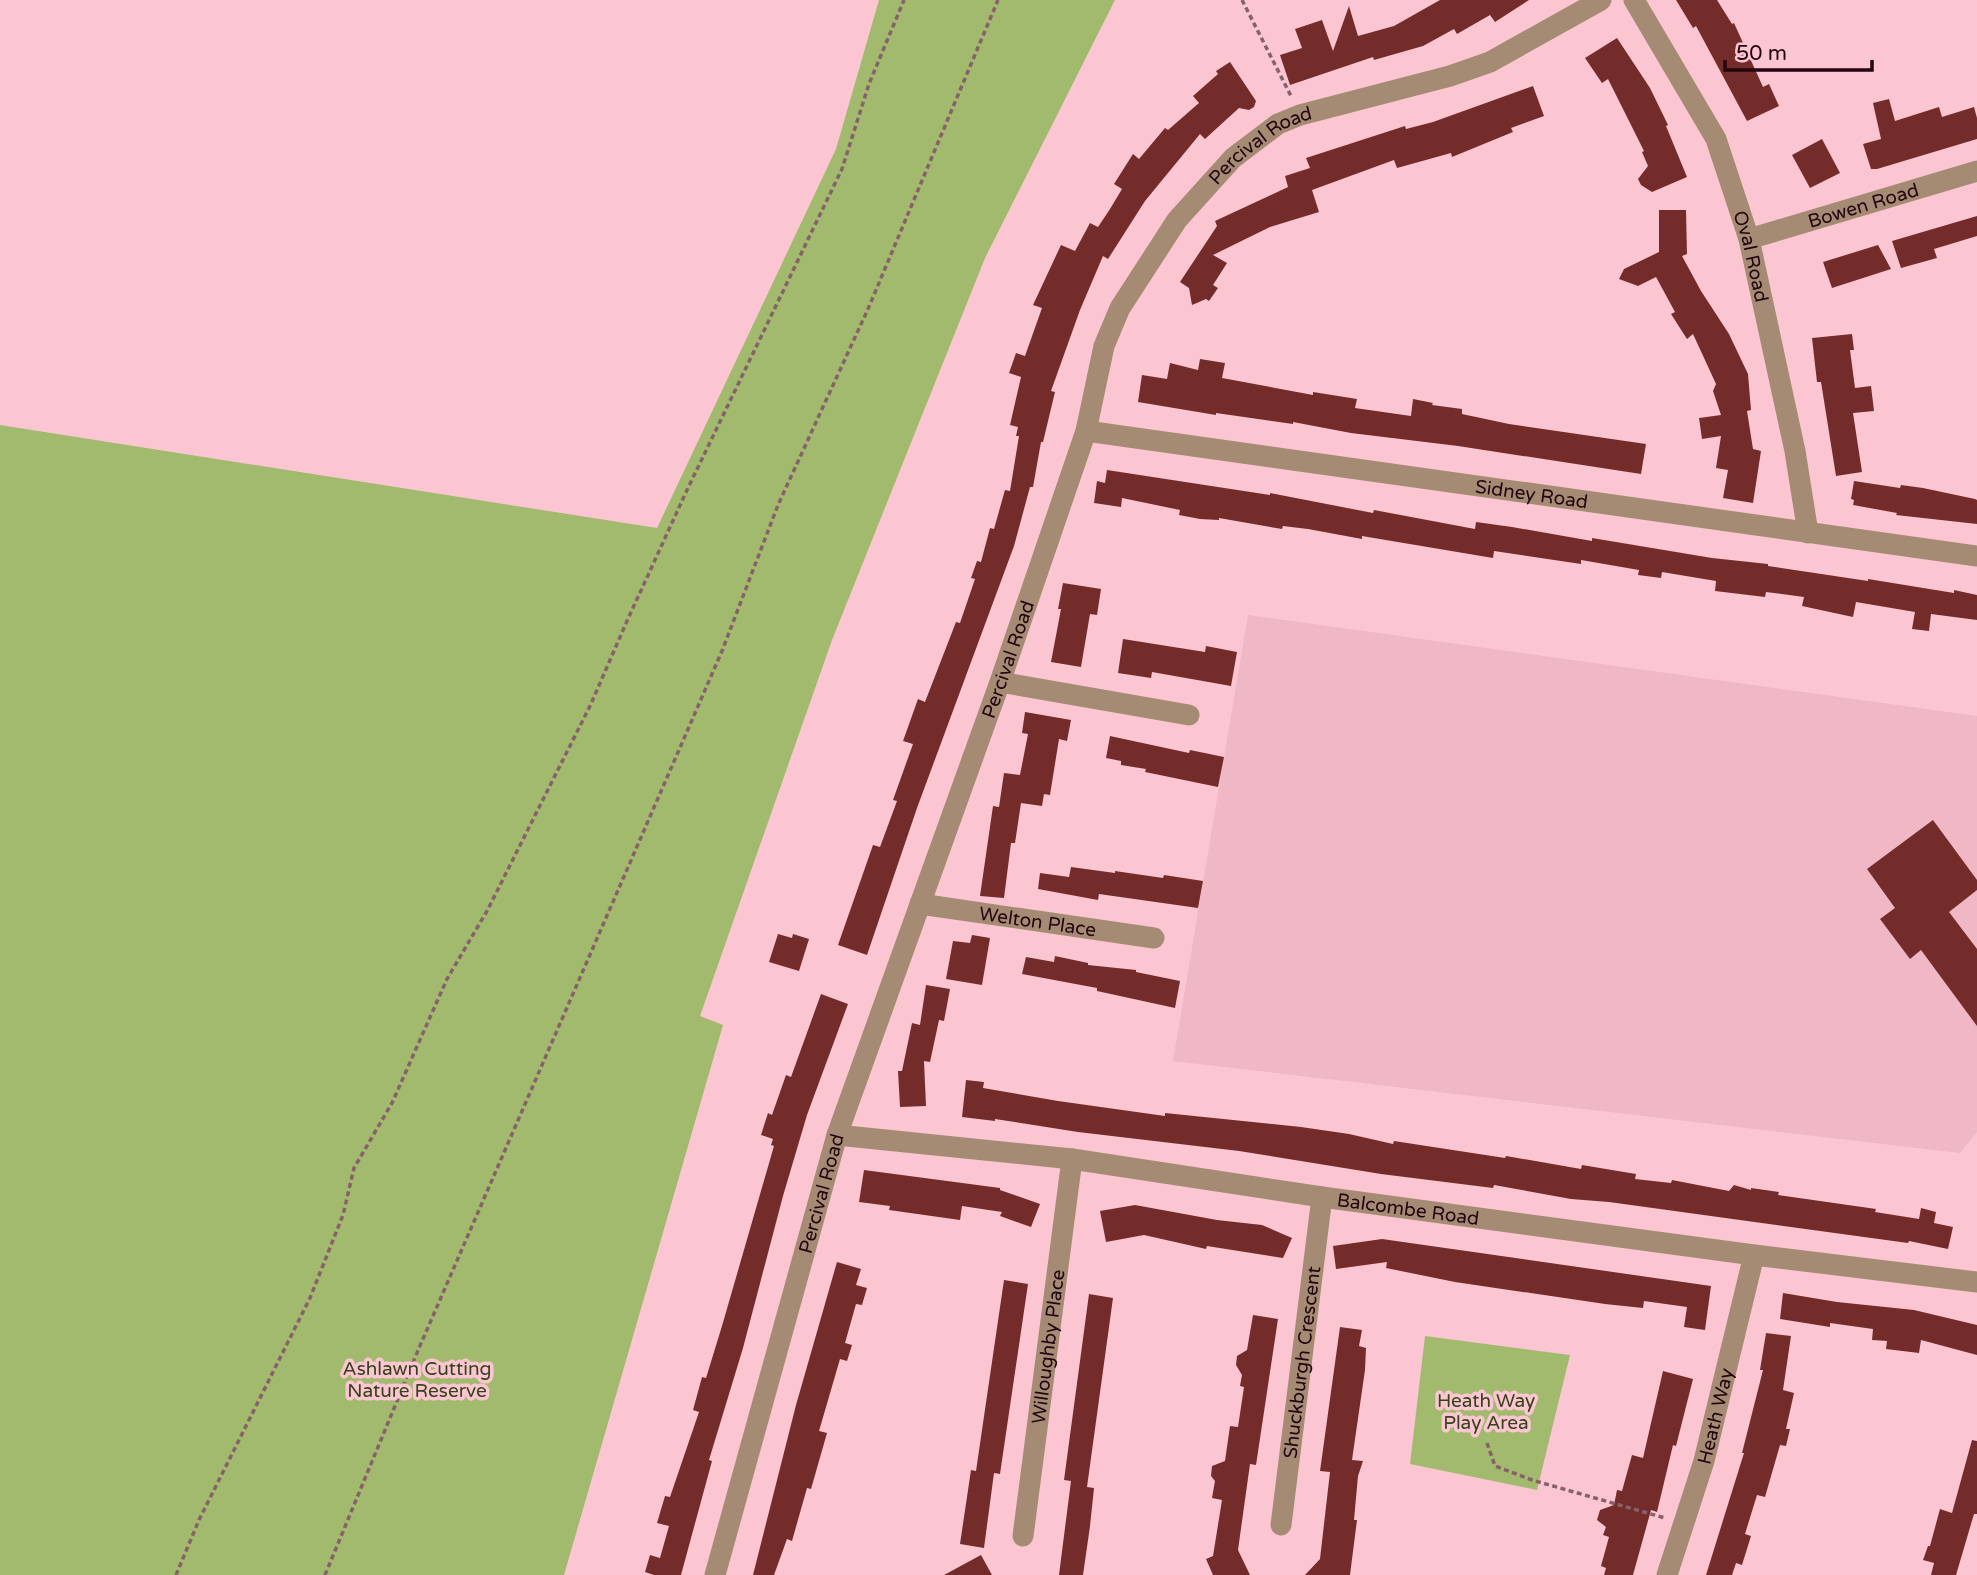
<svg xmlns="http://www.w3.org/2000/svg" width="1977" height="1575" viewBox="0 0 1977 1575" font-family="'Varela Round',sans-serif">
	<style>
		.built { fill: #f0b7c4 }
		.green { fill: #a1ba6e }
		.building { fill: #742c2b }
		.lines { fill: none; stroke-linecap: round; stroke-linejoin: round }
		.path { stroke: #88606a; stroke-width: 3.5; stroke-dasharray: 5 3.5; stroke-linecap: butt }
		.street { stroke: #a58b73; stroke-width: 21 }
		.labels { text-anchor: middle; stroke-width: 7; stroke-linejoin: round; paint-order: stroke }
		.street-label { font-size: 19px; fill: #22050e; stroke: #fbc6d2 }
		.park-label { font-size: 19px; fill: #364219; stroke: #fbc6d2 }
	</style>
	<rect width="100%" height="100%" fill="#fbc6d2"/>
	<path class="built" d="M1248,615L1977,716V1132L1960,1153L1173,1061Z"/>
	<g class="green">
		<path d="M879,0H1115L985,258L832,640L700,1016L723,1025L564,1575H0V425L657,528L836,149Z"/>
		<path d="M1425,1336L1570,1355L1537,1490L1410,1464Z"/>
	</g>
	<g class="building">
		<path d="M1440,0H1529L1495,22L1490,15L1457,34L1454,29L1423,46L1374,60L1373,57L1290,85L1280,55L1302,48L1295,29L1322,20L1333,51L1349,6L1358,36L1394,26Z"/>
		<path d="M1676,0H1717L1732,24L1734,23L1763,87L1769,84L1779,106L1747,121L1696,26L1693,28Z"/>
		<path d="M1617,38L1650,88L1668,125L1666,126L1687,177L1652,192L1641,185L1638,179L1648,166L1642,152L1644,151L1608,79L1602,83L1585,58Z"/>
		<path d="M1230,62L1256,101L1254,107L1249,110L1239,108L1205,139L1200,134L1145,201L1108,259L1103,256L1080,310L1051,391L1055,392L1043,442H1041L1033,487H1030L1014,546L917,808L867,955L838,945L873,845L880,847L897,801L893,800L913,744L903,741L918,699L925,702L956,622L960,623L975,579L971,578L977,561L981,562L990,528L994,529L1005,490L1010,491L1019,436H1016L1018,427L1010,425L1021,377L1009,373L1016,353L1025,356L1042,308L1033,305L1061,245L1075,251L1090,223L1098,227L1110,209L1122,189L1114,184L1133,154L1139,159L1165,128L1168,130L1199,103L1193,96L1218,74L1216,71Z"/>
		<path d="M1533,86L1544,116L1511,128L1513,132L1452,157L1451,153L1397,168L1394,160L1312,190L1319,212L1270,227L1213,255L1227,263L1213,285L1218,288L1209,301L1206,299L1192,305L1189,288L1180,282L1217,226L1215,221L1288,187L1285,176L1310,168L1306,158L1405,126L1406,129L1433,122Z"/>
		<path d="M1889,99L1895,121L1939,107L1942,117L1974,107L1977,118V139L1877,169H1871L1863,144L1881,139L1873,103Z"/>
		<path d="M1822,139L1840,173L1810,188L1792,155Z"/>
		<path d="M1659,210H1686L1687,254L1682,256L1701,291L1729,334L1748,374L1751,410L1747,411L1753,449L1761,451L1753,503L1723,498L1728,470L1716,468L1721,436L1702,439L1699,418L1721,415L1713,391L1716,384L1693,334L1687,339L1671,314L1675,312L1656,277L1638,286L1619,279L1624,269L1659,252Z"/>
		<path d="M1977,216V236L1934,249L1937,258L1901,268L1892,241Z"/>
		<path d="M1878,245L1891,269L1832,288L1823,262Z"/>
		<path d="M1852,334L1854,350H1850L1855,388L1871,386L1874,411L1853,413L1862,472L1836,476L1821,382H1817L1812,338Z"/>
		<path d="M1200,359L1225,363L1222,378L1313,395V392L1357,399L1355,408L1411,416L1413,399L1433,403L1432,405L1462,409V414L1509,424L1646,444L1641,474L1458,446L1351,433L1293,422V424L1216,413V415L1138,402L1142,375L1167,379L1170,363L1198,370Z"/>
		<path d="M1107,470L1270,495V493L1373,513L1374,510L1475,529L1476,522L1512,527L1592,541V538L1712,558L1768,564V566L1868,581V579L1954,593V590L1977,595V620L1931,614L1929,631L1912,629L1915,612L1856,602L1853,617L1802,606L1804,597L1766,592L1765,597L1715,591L1716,581L1662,572L1661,578L1638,575L1639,570L1581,560V564L1494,551L1493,558L1362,536V539L1308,529L1283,526L1282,529L1219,518V520L1200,519L1179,515L1180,510L1122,498L1121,507L1094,503L1097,481L1105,483Z"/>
		<path d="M1854,481L1900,488L1901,485L1923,488L1975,499L1977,500V524L1896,515L1897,513L1853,505L1854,500L1851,499Z"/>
		<path d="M1063,583L1101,589L1097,615L1090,614L1081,667L1051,662L1061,609H1058Z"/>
		<path d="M1123,639L1205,652L1206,646L1237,652L1231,686L1152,672L1151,678L1118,673Z"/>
		<path d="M1025,712L1071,720L1067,741L1059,739L1050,795L1044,794L1042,806L1021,803L1015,843H1011L1004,898L980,896L993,806L999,807L1004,773L1020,775L1028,734L1022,733Z"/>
		<path d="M1110,736L1189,753L1190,750L1224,757L1218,787L1145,772L1146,769L1121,765V761L1106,758Z"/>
		<path d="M1933,820L1977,880V890L1949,912L1977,949V1026L1921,950L1910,959L1880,919L1895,908L1867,869Z"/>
		<path d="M1071,867L1115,873V871L1163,878L1164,875L1203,881L1198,908L1099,894L1098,900L1038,889L1040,873L1069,877Z"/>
		<path d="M778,934L792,938L793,934L809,939L799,971L769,962Z"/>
		<path d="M972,935L990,938L982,985L946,979L953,941L970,943Z"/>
		<path d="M1055,956L1088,963V965L1136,970V972L1180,981L1175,1008L1097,991V988L1022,974L1026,957L1054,962Z"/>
		<path d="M926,985L950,989L944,1021L939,1020L930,1062L924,1061L926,1106L900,1107L898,1071H902L912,1023L920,1025Z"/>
		<path d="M821,994L848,1004L807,1115L783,1196L743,1348L709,1460L712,1461L681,1575H654L645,1572L650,1555L660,1558L669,1526L657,1523L665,1496L670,1497L699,1412L693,1410L702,1377L706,1378L722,1326L774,1146L771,1145L773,1139L761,1135L768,1113L772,1115L786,1075L791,1077Z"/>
		<path d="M966,1080L984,1082L983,1088L1058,1101L1165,1116V1113L1301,1127L1349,1134L1393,1144L1394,1141L1505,1158L1506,1156L1581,1169L1582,1165L1636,1174L1635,1179L1671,1183L1672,1180L1729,1191L1734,1185L1751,1190V1188L1779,1192L1778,1195L1876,1209L1875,1212L1919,1219L1921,1208L1936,1212L1934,1223L1953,1227L1948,1249L1909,1241L1908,1243L1609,1202L1571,1199L1494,1185L1493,1188L1381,1174L1239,1151L1078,1132L995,1119V1121L962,1117Z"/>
		<path d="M864,1170L1000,1188V1190L1040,1204L1031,1227L1000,1216L1002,1212L962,1206L960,1220L889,1210L890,1206L859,1202Z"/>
		<path d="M1135,1205L1217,1220L1262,1225L1292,1238L1283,1258L1207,1246L1206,1249L1144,1235L1106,1242L1100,1211Z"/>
		<path d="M1382,1239L1711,1286L1705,1330L1684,1327L1687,1307L1644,1301L1643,1308L1605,1304L1455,1282L1386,1268L1387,1262L1336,1269L1333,1246Z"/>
		<path d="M837,1262L861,1269L856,1285L867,1288L862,1305L856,1304L845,1343L852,1345L847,1361L840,1359L819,1431L827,1433L811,1489L807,1488L792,1541L787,1539L774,1575H753L796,1405Z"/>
		<path d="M1004,1280L1028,1284L1000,1474L994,1473L984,1548L960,1544L971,1470L976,1471Z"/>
		<path d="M1783,1293L1837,1302L1914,1310L1977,1325V1355L1921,1340L1919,1353L1886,1349L1887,1341L1872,1340L1873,1329L1830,1323V1327L1780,1319Z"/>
		<path d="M1089,1294L1113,1298L1087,1487L1094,1488L1090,1526L1083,1575H1059L1071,1481L1064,1480Z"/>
		<path d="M1253,1315L1278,1319L1256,1465L1250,1464L1238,1550L1250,1575H1213L1206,1559L1213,1556L1222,1500L1212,1498L1215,1481L1211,1476L1212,1466L1225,1461L1230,1426L1238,1427L1244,1387L1240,1386L1242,1375L1236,1365L1237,1356L1247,1350Z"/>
		<path d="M1340,1327L1362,1330L1359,1346L1366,1348L1365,1370L1352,1460L1363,1461L1358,1476L1354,1520H1357L1350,1575H1305L1320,1559L1330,1472L1320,1471Z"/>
		<path d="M1766,1333L1791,1336L1783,1390L1794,1393L1786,1429H1790L1786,1446L1780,1445L1765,1497L1757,1495L1745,1534L1751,1536L1742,1565L1736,1563L1732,1575H1706L1744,1453H1742L1763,1370H1760Z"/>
		<path d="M1663,1371L1693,1379L1676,1446L1673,1445L1657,1512L1651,1510L1633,1575H1604L1606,1568L1601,1566L1609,1537L1603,1535L1606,1527L1597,1520L1600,1510L1614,1505L1617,1490L1622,1491L1632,1455L1643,1458Z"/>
		<path d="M1972,1440L1977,1441V1514H1974L1956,1575H1931L1934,1563L1923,1560L1928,1546H1930L1940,1509L1952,1513Z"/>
		<path d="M981,1555L992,1575H944Z"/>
	</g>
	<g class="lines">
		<g class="path">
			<path d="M1242,0L1292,98"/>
			<path d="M1487,1443L1495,1466L1532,1480L1665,1518"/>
			<path d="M176,1575L199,1520L310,1298L343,1215L354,1168L392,1103L447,979L487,911L590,706L627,621L687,490L842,169L869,84L904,0"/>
			<path d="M325,1575L419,1348L722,651L778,505L868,309L998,0"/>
		</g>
		<g class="street">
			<path id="s1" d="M1634,0L1716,139L1749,239L1795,451L1808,533"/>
			<path id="s2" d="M1749,239L1977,171"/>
			<path id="s3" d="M1086,431L1977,556"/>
			<path d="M1000,682L1189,715"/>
			<path id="s4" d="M920,904L1154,938"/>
			<path id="s5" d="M837,1135L1072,1159L1322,1197L1754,1255L1977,1282"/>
			<path id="s6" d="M1281,1525L1322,1197"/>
			<path id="s7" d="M1023,1536L1072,1159"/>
			<path id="s8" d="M715,1575L837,1135L1000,682L1086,431L1104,346L1120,308L1177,220L1233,158L1278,124L1300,115L1450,76L1490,62L1601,0"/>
			<path id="s9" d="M1667,1575L1704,1461L1754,1255"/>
		</g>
	</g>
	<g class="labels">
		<g class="street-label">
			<text dy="7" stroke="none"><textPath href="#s8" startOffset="1550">Percival Road</textPath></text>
			<text dy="7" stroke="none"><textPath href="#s2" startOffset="119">Bowen Road</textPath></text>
			<text dy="7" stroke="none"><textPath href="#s1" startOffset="284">Oval Road</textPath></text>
			<text dy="7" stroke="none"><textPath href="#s3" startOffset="450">Sidney Road</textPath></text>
			<text dy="7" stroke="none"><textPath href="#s8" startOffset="962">Percival Road</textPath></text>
			<text dy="7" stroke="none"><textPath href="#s4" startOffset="119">Welton Place</textPath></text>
			<text dy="7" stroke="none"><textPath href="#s8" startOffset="396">Percival Road</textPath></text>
			<text dy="7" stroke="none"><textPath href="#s5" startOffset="576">Balcombe Road</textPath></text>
			<text dy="7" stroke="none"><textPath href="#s7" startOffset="191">Willoughby Place</textPath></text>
			<text dy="7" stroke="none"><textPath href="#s6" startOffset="164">Shuckburgh Crescent</textPath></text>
			<text dy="7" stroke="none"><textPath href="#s9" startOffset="166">Heath Way</textPath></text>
		</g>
		<g class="park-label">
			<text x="417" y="1375">Ashlawn Cutting<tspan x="417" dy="22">Nature Reserve</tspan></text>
			<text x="1486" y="1407">Heath Way<tspan x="1486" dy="22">Play Area</tspan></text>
		</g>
	</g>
	<path d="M1725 60v10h147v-10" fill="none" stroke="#22050e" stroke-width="3.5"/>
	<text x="1736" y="60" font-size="21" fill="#22050e" stroke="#fbc6d2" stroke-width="5" paint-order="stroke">50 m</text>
</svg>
